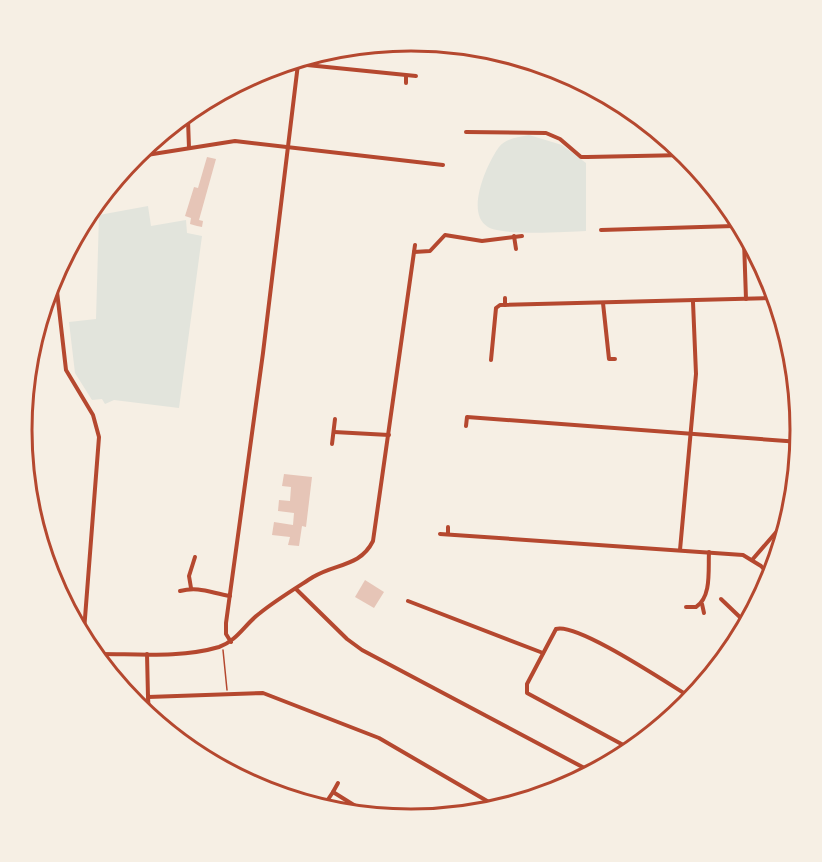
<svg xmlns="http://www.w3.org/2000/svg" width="822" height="862" viewBox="0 0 822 862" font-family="Poppins,sans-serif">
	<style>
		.green { fill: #e2e4dc }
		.building { fill: #e6c5b7 }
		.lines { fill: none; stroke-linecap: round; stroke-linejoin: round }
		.path { stroke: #b5482f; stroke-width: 1.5 }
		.minor { stroke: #b5482f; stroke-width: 4 }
		.rim { fill: none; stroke: #b5482f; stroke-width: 3 }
	</style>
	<rect width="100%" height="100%" fill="#f6efe4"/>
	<g class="green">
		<path d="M529,135L562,145L586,163V231C566,232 503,236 488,227C464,213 488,162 499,147C506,138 520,137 529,135Z"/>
		<path d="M148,206L151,226L186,220L187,233L202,236L179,408L114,400L105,404L102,399L92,400L75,373L69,322L96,319L99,215Z"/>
	</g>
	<g class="building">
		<path d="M207,157L216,159L199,220L203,221L202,227L197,226L190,224L191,218L185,216L194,187L198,188Z"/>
		<path d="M284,474L312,477L306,527L302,526L299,546L288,545L290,537L272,535L274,522L293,525L294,513L278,511L279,500L290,501L291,487L282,486Z"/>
		<path d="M365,580L384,592L374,608L355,597Z"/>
	</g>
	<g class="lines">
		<path class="path" d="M223,650L227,690"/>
		<g class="minor">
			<path d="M297,64L416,76"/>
			<path d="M406,83V76"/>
			<path d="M188,120L189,148"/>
			<path d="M466,132L546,133L560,139L581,157H587L686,155"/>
			<path d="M134,157L235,141L443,165"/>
			<path d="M601,230L734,226"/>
			<path d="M514,236L516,249"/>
			<path d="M744,241L746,299"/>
			<path d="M414,252L430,251L445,235L482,241L522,236"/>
			<path d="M55,274L66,370L93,415L99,437L84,631"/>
			<path d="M505,298V305"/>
			<path d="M603,303L609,359H615"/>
			<path d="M491,360L496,308L500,305L775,298"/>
			<path d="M466,426L467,417L800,442"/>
			<path d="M334,432L389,435"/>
			<path d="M332,444L335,419"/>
			<path d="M440,534L743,555L761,566L772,578"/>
			<path d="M448,534V527"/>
			<path d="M680,550L696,374L693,302"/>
			<path d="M752,560L791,515"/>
			<path d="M191,588L189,576L195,557"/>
			<path d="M296,589L347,639L362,650L590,771"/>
			<path d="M180,591C199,586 211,593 230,596"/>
			<path d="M721,599L744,621"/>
			<path d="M408,601L543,653"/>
			<path d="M702,604L704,613"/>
			<path d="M686,607H696C712,597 708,569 709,552"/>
			<path d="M231,642L226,634V623L263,353L298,64"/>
			<path d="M100,654C138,654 182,658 219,647C237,641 245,624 260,613C276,600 296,588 313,577C336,563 360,567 373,541L415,245"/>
			<path d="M147,654L148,697L263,693L379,738L494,805"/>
			<path d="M148,697L149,716"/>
			<path d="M627,747L527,693V684L556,629C577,622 670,685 692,698"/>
			<path d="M333,792L338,783"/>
			<path d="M327,801L333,792L365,812"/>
		</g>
	</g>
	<path d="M0 0H822V862H0ZM32 430a379 379 0 1 1 758 0a379 379 0 1 1-758 0Z" fill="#f6efe4" fill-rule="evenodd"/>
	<path class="rim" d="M32 430a379 379 0 1 1 758 0a379 379 0 1 1-758 0Z"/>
</svg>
